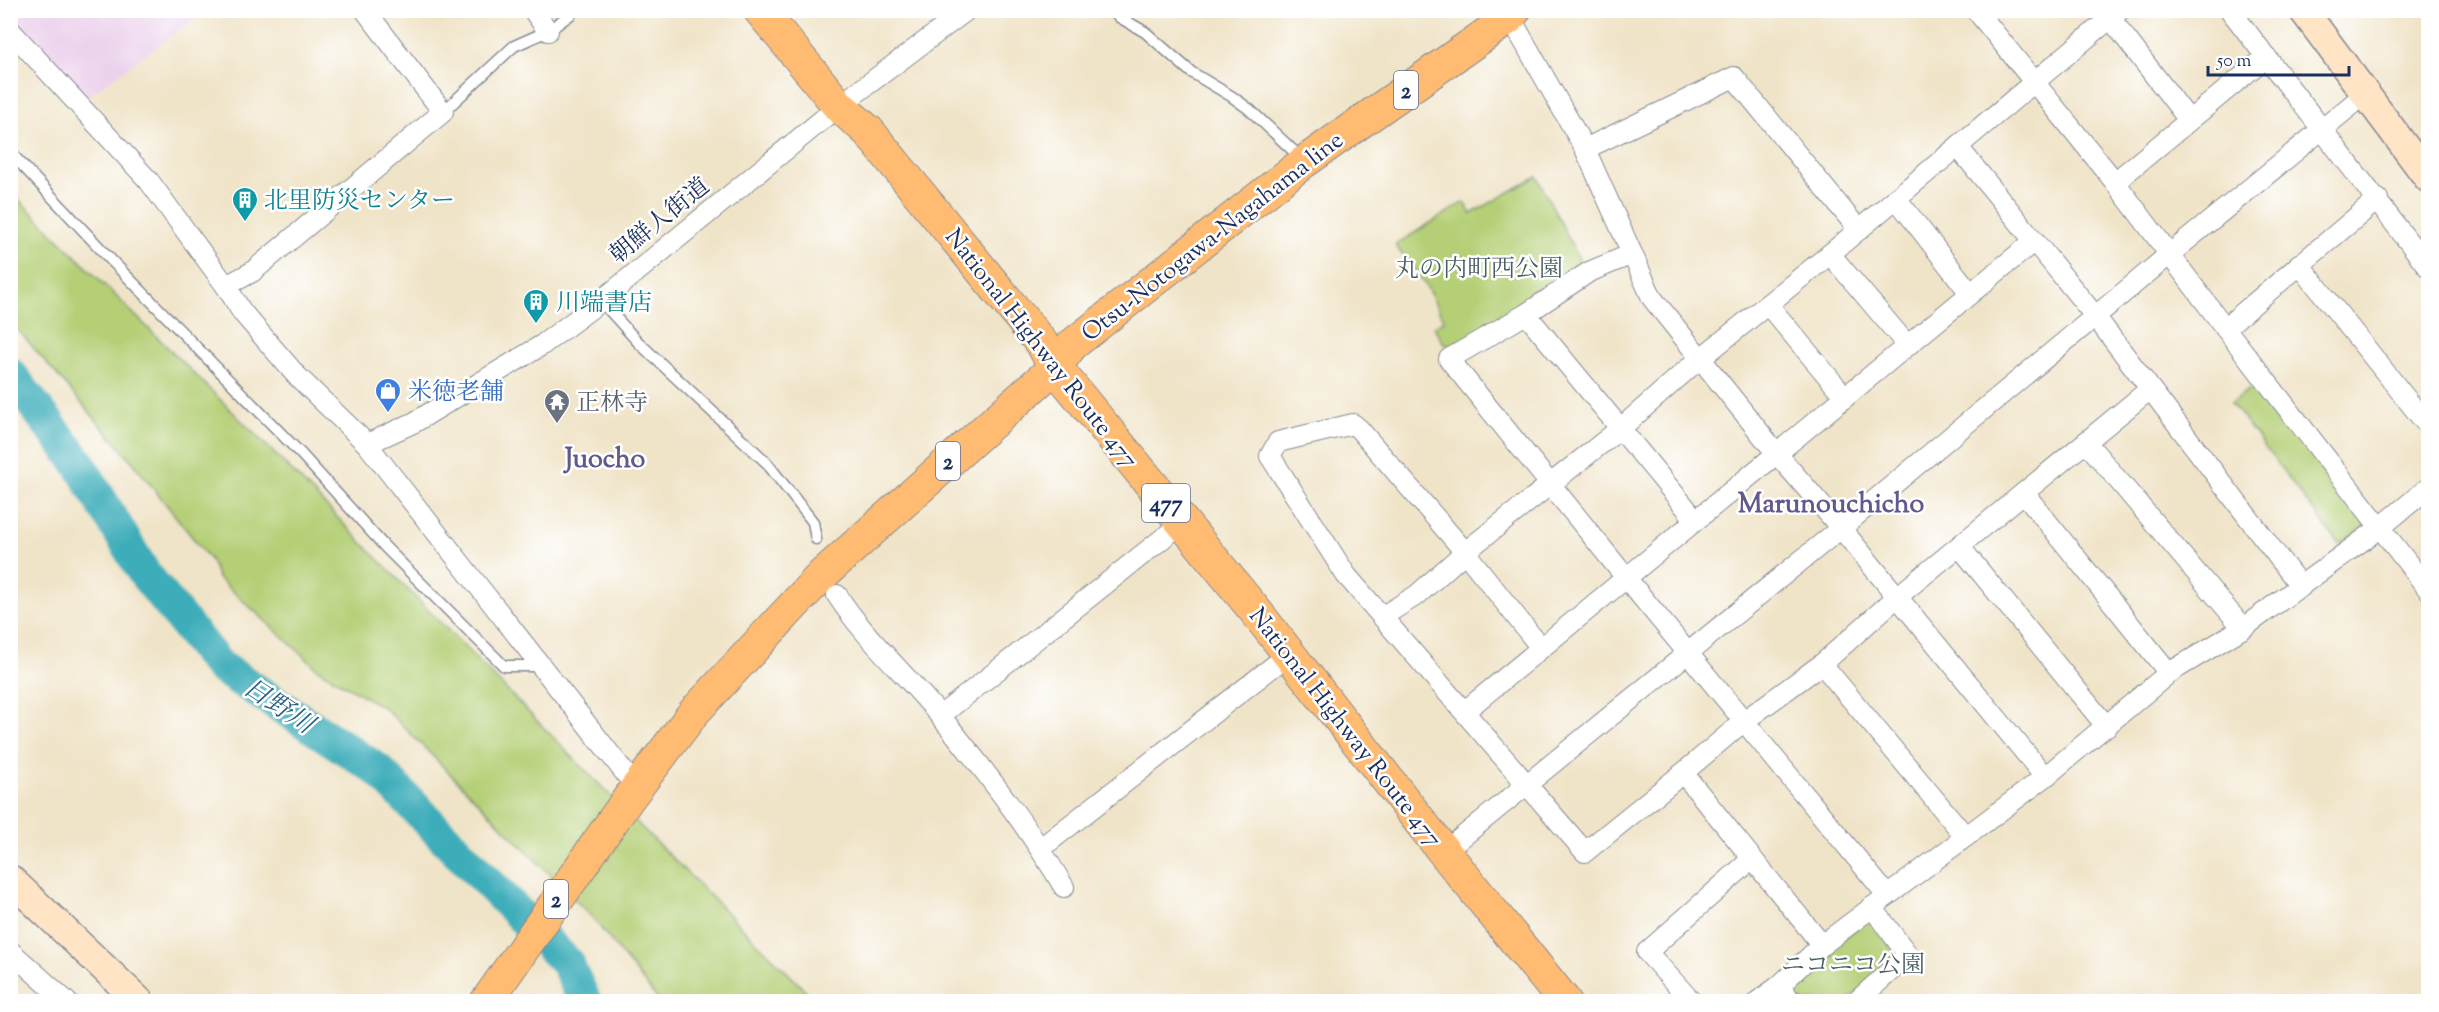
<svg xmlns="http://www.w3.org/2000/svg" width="2439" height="1012" viewBox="0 0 2439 1012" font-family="'Sorts Mill Goudy','Noto Serif JP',serif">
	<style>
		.built { fill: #ebd1ec }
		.green { fill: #b4cf74; stroke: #687f69; stroke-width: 1.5 }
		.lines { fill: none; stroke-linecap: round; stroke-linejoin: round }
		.river { stroke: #3dadba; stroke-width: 34 }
		.lane-casing { stroke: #868a93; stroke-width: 13 }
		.street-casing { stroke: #868a93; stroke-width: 22 }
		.secondary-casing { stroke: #868a93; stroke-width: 31 }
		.primary-casing { stroke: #868a93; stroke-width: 34 }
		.highway-casing { stroke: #868a93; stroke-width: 35 }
		.lane { stroke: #fff; stroke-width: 10 }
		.street { stroke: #fff; stroke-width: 20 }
		.secondary { stroke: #ffe4c6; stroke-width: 28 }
		.primary { stroke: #ffbb71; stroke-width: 32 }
		.highway { stroke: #ffbb71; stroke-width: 33 }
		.labels { text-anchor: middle; stroke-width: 5; stroke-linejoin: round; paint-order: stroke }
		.shield { fill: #fff; stroke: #5f6d8e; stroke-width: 1.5 }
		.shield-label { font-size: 22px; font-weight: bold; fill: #1b2f5e }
		.culture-label { font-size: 24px; fill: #0d838f; stroke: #fff; text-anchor: start }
		.street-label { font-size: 24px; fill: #1b2f5e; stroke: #fff }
		.park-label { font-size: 24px; fill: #495f65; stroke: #fff }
		.shop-label { font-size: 24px; fill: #366cbe; stroke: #fff; text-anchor: start }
		.worship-label { font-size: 24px; fill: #5b616d; stroke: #fff; text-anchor: start }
		.water-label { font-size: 26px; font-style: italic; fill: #296183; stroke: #fff }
		.quarter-label { font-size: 27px; font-weight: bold; fill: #62598e; stroke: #fff }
	</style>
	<rect width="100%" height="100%" fill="#fff"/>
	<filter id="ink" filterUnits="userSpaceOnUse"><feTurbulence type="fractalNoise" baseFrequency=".0167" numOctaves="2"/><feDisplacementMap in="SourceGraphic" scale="12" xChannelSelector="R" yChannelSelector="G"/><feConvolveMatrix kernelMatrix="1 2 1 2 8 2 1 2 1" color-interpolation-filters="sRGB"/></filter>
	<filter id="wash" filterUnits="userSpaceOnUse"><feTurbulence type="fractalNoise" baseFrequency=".008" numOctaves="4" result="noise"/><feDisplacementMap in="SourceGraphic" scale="24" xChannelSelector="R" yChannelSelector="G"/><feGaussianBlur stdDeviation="1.35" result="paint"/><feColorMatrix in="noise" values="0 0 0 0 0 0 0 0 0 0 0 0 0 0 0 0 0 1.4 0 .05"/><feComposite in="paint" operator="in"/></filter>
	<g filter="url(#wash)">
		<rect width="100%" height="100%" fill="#f0e4c8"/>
		<path class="built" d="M11,10H205V11L87,97L11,16Z"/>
		<g class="green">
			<path d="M1537,176L1582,265L1459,347L1444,344L1434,327L1444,320L1426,286L1395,245L1464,202L1471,214Z"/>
			<path d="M10,191L280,459L648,834L816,1001H659L591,916L386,709L319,670L218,578L211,561L131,460L11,322Z"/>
			<path d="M2254,386H2261L2365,521L2364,527L2339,544L2231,403Z"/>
			<path d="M1872,916L1898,959L1847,1001H1799L1791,991V980Z"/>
		</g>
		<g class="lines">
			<path class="river" d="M10,374L78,462L144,573L219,666L378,770L567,963L585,1002"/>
		</g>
	</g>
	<g filter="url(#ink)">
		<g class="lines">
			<defs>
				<g id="lane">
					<path d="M1113,10L1119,17L1145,32L1191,72L1231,96L1249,109L1302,159"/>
					<path d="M443,112L514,46L548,31L571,14"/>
					<path d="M10,152L111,260L302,455L385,547L504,666H540"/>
					<path d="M601,301L638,342L766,462L813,522L816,539"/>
				</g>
				<g id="street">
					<path d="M533,10L548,31"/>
					<path d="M1506,10L1585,149L1652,298L1777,454L1840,527L2045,777"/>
					<path d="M1976,10L2115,182L2225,328L2428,589"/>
					<path d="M2104,10L2188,119"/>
					<path d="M2230,10L2428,267"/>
					<path d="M10,30L149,181L226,286L252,272L443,112L365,10"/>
					<path d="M1958,147L2095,316L2301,587"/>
					<path d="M1585,149L1734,77L1859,230"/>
					<path d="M2115,182L2266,57"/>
					<path d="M1896,198L1970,293"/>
					<path d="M1632,254L1589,272L1526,314L1449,359L1627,579L1887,895"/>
					<path d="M1830,254L1907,345"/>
					<path d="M2299,264L2428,426"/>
					<path d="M226,286L242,312L296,375L367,444L636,787"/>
					<path d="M1769,306L1845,397"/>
					<path d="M1526,314L1695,519"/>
					<path d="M2225,328L2378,199"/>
					<path d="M2086,442L2243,628"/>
					<path d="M367,444L415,422L542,345L601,301L839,106L967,10"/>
					<path d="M2024,493L2169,673"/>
					<path d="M1960,547L2107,727"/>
					<path d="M837,595C866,640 907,675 941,717C985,770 1028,827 1064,887"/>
					<path d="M1383,616L1417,595L1465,552L1621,428L1690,367L1830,254L2120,10"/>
					<path d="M1541,648L1465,552L1359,429L1353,424L1278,442L1270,456L1346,575L1585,852L1683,773L1744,721L1822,664L1897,597L2149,390"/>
					<path d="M1822,664L1965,836"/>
					<path d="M1465,711L2033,242"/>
					<path d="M940,716L1182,523"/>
					<path d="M1683,773L1822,945"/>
					<path d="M1041,848L1289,654"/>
					<path d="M1444,852L1852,519L2170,254L2365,94"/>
					<path d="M10,951L67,1002"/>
					<path d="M1779,986L1792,1002"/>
					<path d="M1692,1002L1647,952L1752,859"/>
					<path d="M1757,1002L1779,986L1822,945L2045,777L2169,673L2243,628L2381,527L2428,488"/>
					<path d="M1856,1002L1908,955L1872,907"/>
				</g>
				<g id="secondary">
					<path d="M2303,10L2428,178"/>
					<path d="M10,879L140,1002"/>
				</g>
				<path id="primary" d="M486,1002L628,799L695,711L821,576L1055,367L1072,345L1304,162L1509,18L1515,10"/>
				<path id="highway" d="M760,10L839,106L868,131L1043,345L1055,367L1257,613L1444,852L1565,1002"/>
			</defs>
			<use href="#lane" class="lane-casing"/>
			<use href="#street" class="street-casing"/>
			<use href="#secondary" class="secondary-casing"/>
			<use href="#primary" class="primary-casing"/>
			<use href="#highway" class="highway-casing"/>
			<use href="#lane" class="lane"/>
			<use href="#street" class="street"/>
			<use href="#secondary" class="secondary"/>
			<use href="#primary" class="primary"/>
			<use href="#highway" class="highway"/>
		</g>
	</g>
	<defs>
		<symbol id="building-pin" viewBox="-11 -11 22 30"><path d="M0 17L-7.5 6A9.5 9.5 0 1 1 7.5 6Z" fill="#0f9aa8" stroke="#fff"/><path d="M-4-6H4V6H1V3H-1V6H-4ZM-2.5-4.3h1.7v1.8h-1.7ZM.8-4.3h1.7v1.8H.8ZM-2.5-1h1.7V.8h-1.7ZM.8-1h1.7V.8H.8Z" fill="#fff"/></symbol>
		<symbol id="shop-pin" viewBox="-11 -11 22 30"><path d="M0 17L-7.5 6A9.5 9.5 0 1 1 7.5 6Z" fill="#3f7fe0" stroke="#fff"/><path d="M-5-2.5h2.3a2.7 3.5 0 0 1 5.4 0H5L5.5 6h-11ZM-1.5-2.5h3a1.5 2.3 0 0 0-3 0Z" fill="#fff"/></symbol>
		<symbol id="temple-pin" viewBox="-11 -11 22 30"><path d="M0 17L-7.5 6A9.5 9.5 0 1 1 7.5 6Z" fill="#6b7280" stroke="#fff"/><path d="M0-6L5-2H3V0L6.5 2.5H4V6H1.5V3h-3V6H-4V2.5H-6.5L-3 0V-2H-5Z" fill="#fff"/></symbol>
	</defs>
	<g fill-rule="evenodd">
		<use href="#building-pin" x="230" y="185" width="30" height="40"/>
		<use href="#building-pin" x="521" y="287" width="30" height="40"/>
		<use href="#shop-pin" x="373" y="376" width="30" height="40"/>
		<use href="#temple-pin" x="542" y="387" width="30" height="40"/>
	</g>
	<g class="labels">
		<g class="shield">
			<rect x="1394" y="71" width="24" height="38" rx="4.5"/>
			<rect x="936" y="442" width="24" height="38" rx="4.5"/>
			<rect x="1142" y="484" width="48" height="38" rx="4.5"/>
			<rect x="544" y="880" width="24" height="38" rx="4.5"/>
		</g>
		<g class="shield-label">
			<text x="1406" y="98">2</text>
			<text x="948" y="469">2</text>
			<text x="1166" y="511">477</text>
			<text x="556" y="907">2</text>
		</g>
		<g class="culture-label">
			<text x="264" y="208">北里防災センター</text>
			<text x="556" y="310">川端書店</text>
		</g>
		<g class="street-label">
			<text transform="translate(659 220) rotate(-39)" y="8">朝鮮人街道</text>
			<text transform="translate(1212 236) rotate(-38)" y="8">Otsu-Notogawa-Nagahama line</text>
			<text transform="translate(1042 348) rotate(52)" y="8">National Highway Route 477</text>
			<text transform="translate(1346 727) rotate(52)" y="8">National Highway Route 477</text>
		</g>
		<g class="park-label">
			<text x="1479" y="276">丸の内町西公園</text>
			<text x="1853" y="972">ニコニコ公園</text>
		</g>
		<g class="shop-label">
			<text x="408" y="399">米徳老舗</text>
		</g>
		<g class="worship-label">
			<text x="576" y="410">正林寺</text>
		</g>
		<g class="water-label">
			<text transform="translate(279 705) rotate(33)" y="9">日野川</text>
		</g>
		<g class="quarter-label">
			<text x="605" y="467">Juocho</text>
			<text x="1831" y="512">Marunouchicho</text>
		</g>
	</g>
	<rect width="2439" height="1012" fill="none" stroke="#fff" stroke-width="36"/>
	<path d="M2208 66v9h141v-9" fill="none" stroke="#1b2f5e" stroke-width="3"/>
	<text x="2217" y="66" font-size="18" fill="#1b2f5e" stroke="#ffffff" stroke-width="4.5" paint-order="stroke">50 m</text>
</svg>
